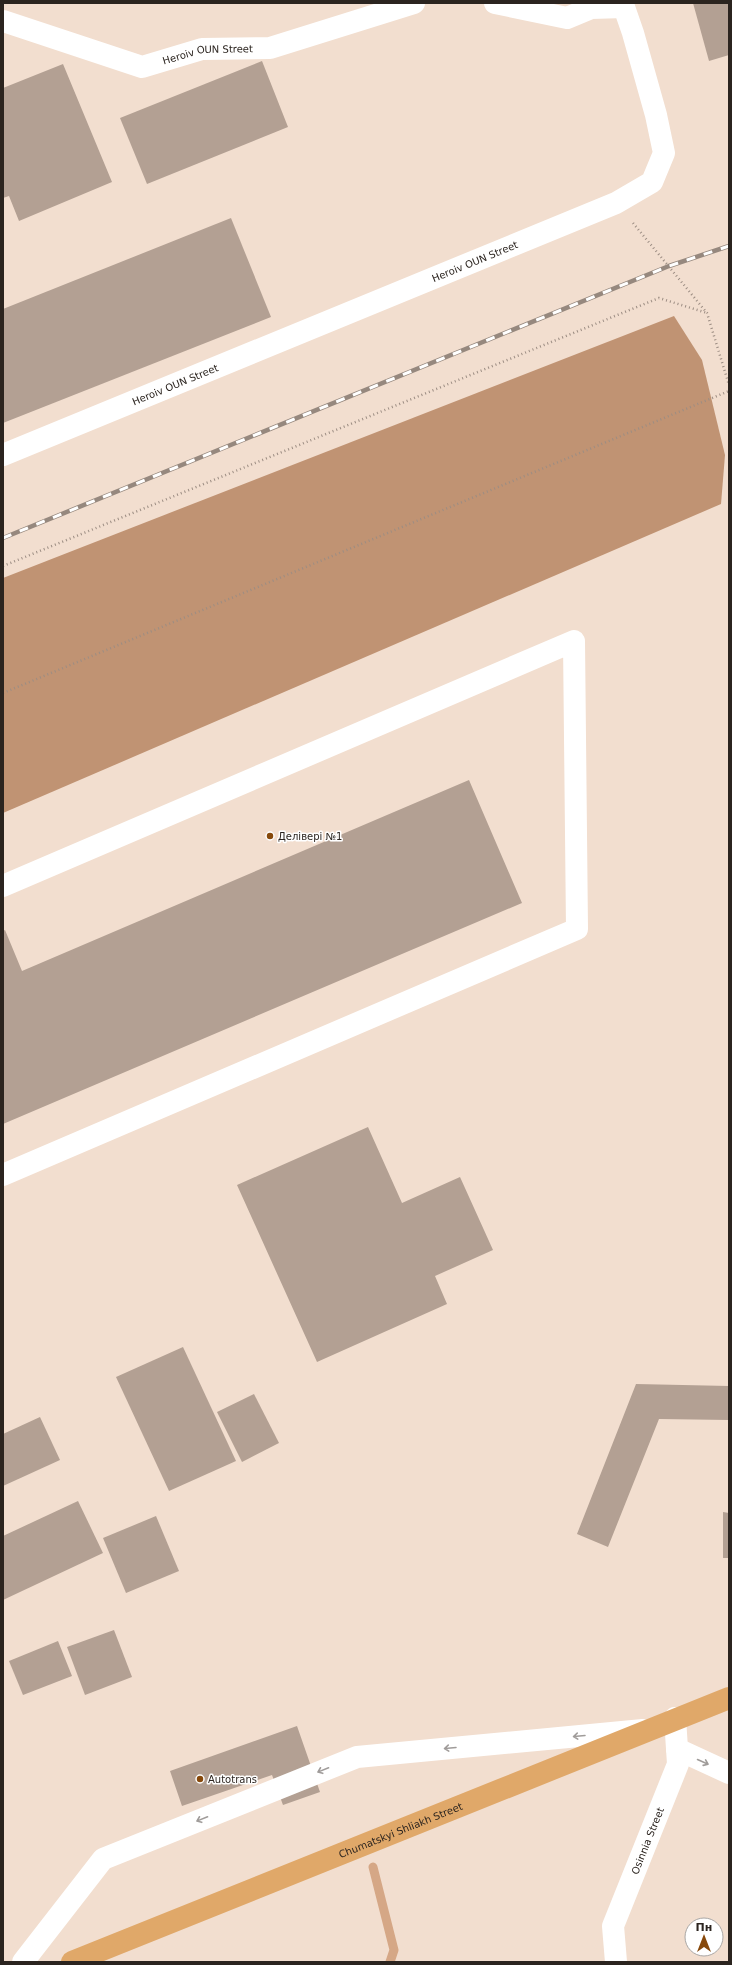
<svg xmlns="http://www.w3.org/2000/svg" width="732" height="1965" viewBox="0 0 732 1965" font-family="'DejaVu Sans',sans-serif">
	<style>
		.forest { fill: #c09373 }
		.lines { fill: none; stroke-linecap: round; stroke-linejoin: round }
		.stream { stroke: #d5a786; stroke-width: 9 }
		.building { fill: #b3a093 }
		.path { stroke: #9c8d83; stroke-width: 2.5; stroke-dasharray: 1 3; stroke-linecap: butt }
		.minor { stroke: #fff; stroke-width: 22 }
		.major { stroke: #e0a869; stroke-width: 22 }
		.rail-casing { stroke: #96887e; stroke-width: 4.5 }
		.rail { stroke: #fff; stroke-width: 3; stroke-dasharray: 9; stroke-linecap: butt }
		.oneway { stroke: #a09c9a }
		.poi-dot { fill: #87490b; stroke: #fff; stroke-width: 1.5 }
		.labels { text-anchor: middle; stroke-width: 3; stroke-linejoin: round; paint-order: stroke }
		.street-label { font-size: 10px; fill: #2b241f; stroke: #fff }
		.poi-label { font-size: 10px; fill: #2b241f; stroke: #fff; text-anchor: start }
	</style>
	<rect width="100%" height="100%" fill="#f2decf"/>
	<path class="forest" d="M674,316L702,360L725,455L721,504L3,813V578Z"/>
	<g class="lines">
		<path class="stream" d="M373,1867L394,1950L390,1962"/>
	</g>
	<g class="building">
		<path d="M693,3H729V55L709,61Z"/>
		<path d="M262,61L288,127L147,184L120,118Z"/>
		<path d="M63,64L112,182L19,221L9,196L3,198V88Z"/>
		<path d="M231,218L271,317L3,423V309Z"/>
		<path d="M469,780L522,903L3,1124V931L5,930L22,971Z"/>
		<path d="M368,1127L402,1203L460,1177L493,1250L435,1276L447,1304L317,1362L237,1185Z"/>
		<path d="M183,1347L236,1461L169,1491L116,1377Z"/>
		<path d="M636,1384L729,1386V1420L659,1419L608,1547L577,1534Z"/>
		<path d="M254,1394L279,1443L242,1462L217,1412Z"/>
		<path d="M40,1417L60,1460L3,1486V1434Z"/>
		<path d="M78,1501L103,1553L3,1600V1536Z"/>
		<path d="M723,1512L729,1513V1558H723Z"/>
		<path d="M156,1516L179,1571L126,1593L103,1538Z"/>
		<path d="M114,1630L132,1677L85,1695L67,1647Z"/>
		<path d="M58,1641L72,1676L23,1695L9,1661Z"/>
		<path d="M297,1726L320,1792L283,1805L272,1775L182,1806L170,1771Z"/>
	</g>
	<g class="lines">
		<g class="path">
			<path d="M633,223L707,313L729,385"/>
			<path d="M3,566L659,298L707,313"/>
			<path d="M3,693L729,391"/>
		</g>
		<g class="minor">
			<path id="s1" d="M3,21L142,67L202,49L270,48L414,3"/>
			<path id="s2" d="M3,455L616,203L652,182L664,153L656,115L633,33L624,7L591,8L567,18L495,3"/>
			<path d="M3,886L574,641L577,929L3,1175"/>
			<path d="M677,1749L729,1773"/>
			<path d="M23,1962L103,1859L357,1757L643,1730"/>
			<path id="s3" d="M616,1962L613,1926L678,1764L675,1718"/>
		</g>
		<path class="major" id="s4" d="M72,1962L729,1698"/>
		<defs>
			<path id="rail" d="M3,538L669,266L729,246"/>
		</defs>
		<use href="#rail" class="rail-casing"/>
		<use href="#rail" class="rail"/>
	</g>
	<defs><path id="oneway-shaft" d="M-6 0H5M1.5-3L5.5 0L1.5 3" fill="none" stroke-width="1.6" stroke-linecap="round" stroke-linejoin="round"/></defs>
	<g class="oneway">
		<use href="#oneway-shaft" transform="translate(579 1736) rotate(175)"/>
		<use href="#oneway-shaft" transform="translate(450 1748) rotate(175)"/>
		<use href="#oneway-shaft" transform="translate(703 1762) rotate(24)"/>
		<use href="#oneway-shaft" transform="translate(323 1770) rotate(158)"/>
		<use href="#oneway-shaft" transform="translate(202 1819) rotate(158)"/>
	</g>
	<g class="poi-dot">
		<circle cx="270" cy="836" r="4"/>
		<circle cx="200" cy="1779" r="4"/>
	</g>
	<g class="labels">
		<g class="street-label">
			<text dy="4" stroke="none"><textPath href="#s1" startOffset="214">Heroiv OUN Street</textPath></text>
			<text dy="4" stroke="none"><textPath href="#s2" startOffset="510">Heroiv OUN Street</textPath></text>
			<text dy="4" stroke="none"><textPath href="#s2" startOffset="186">Heroiv OUN Street</textPath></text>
			<text dy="4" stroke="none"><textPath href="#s4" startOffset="354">Chumatskyi Shliakh Street</textPath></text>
			<text dy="4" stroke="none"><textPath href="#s3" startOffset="128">Osinnia Street</textPath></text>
		</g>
		<g class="poi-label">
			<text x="278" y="840">Делівері №1</text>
			<text x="208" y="1783">Autotrans</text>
		</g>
	</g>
	<rect width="732" height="1965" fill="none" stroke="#2b241f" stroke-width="8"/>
	<g transform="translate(704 1937)"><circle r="19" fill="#ffffff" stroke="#aaa7a5"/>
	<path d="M0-3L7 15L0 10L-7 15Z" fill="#87490b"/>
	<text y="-6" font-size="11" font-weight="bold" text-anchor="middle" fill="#2b241f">Пн</text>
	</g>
</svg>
